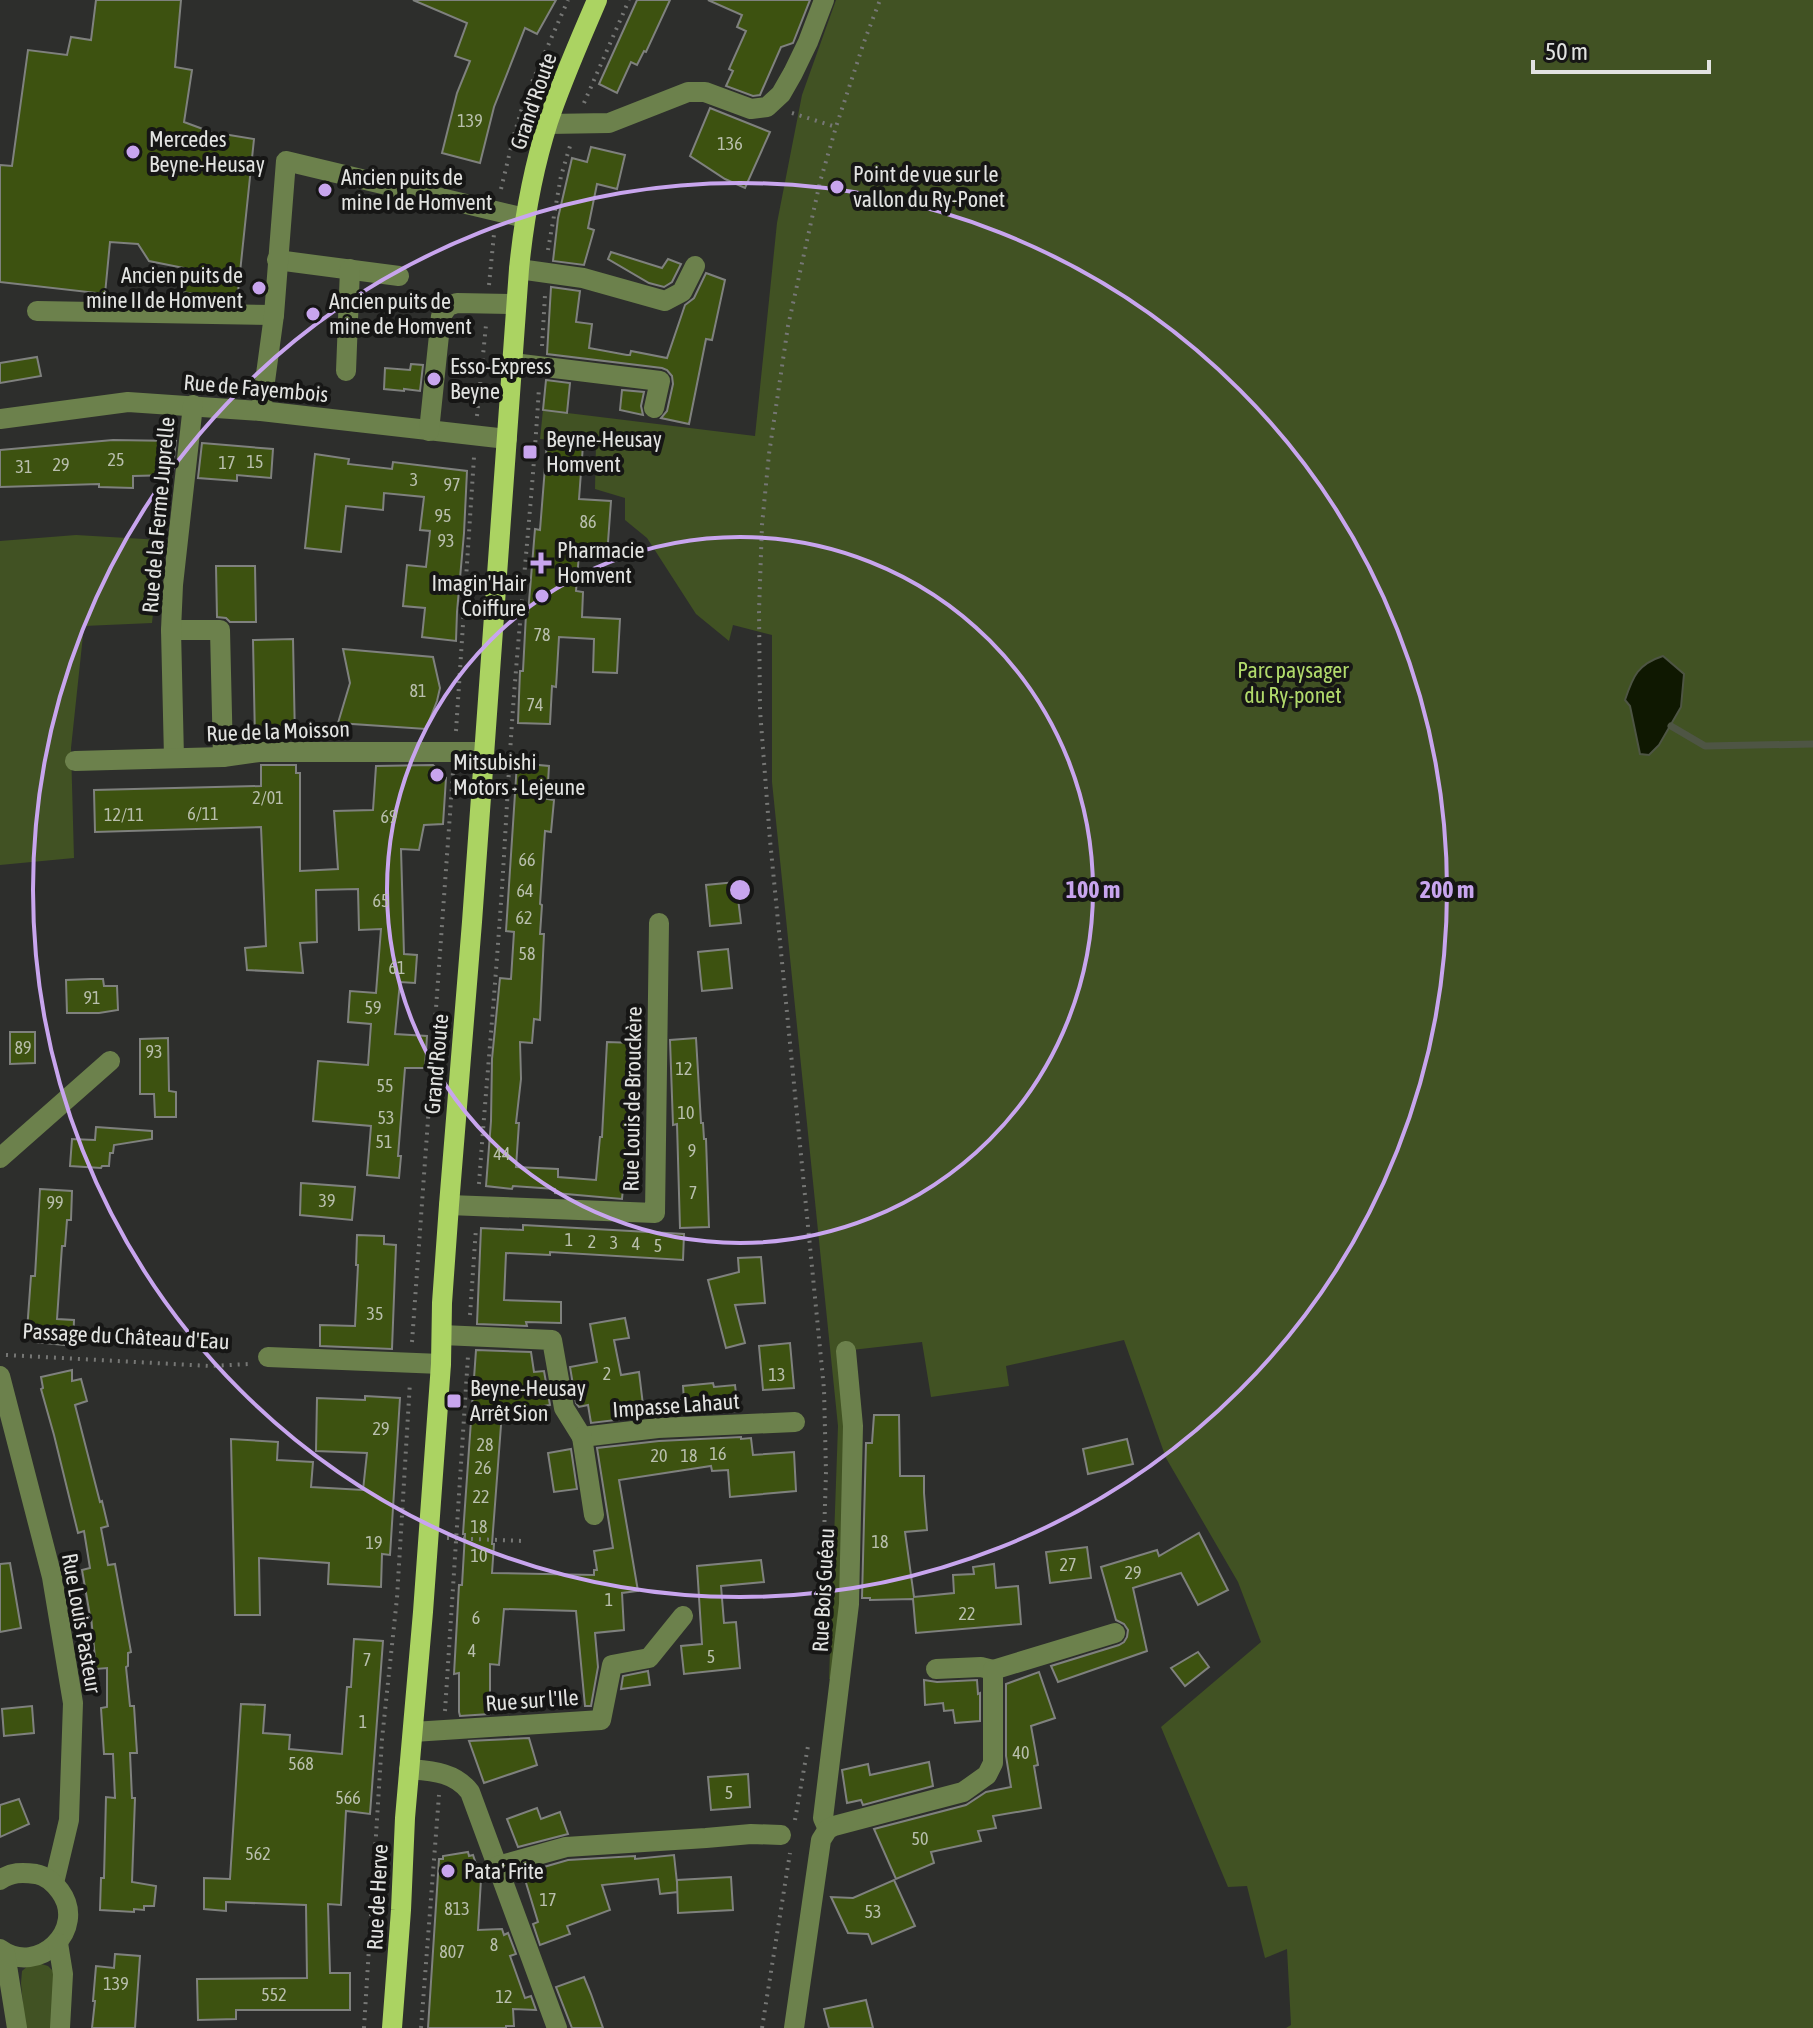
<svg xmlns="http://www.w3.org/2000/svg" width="1813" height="2028" viewBox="0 0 1813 2028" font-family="'Asap Condensed',sans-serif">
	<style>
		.green { fill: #415223 }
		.water { fill: #0f1801; stroke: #4e5544; stroke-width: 2 }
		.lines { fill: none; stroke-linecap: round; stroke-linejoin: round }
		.stream { stroke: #4e5544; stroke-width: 7 }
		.building { fill: #3d5210; stroke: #7f817e; stroke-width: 2 }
		.path { stroke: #767775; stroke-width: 4; stroke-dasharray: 2 6; stroke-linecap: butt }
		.minor { stroke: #6c814c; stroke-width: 20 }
		.major { stroke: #abd362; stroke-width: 20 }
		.ring { fill: none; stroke: #c8a5ee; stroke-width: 4 }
		.poi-dot { fill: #c8a5ee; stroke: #161615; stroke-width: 3 }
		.labels { text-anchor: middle; stroke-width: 8; stroke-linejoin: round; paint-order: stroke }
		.number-label { font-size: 18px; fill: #b9bfad }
		.street-label { font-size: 22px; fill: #e2e3e1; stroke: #161615 }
		.poi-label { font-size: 22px; fill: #e2e3e1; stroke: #161615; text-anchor: start }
		.park-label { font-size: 22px; fill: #b1da6b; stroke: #161615 }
		.centre { fill: #c8a5ee; stroke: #161615; stroke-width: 4 }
		.ring-label { font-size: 24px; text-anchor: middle; font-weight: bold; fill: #c8a5ee; stroke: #161615; stroke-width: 8; stroke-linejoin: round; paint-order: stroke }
	</style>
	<rect width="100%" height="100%" fill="#2d2e2c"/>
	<g class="green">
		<path d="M836,0H1813V2028H1286L1291,2025L1287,1949L1265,1958L1247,1886L1228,1887L1161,1727L1261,1642L1238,1582L1166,1458L1124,1340L1006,1366L1009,1386L931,1397L922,1342L843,1351L849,1426L838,1678L829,1679L838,1426L772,782V635L733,625L729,641L696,614L647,538L625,520V498L595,489L596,443L540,439L543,410L755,436L777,223L802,95Z"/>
		<path d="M76,535L161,540L152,623L84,626L71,748L74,858L0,865V541Z"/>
		<path d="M38,1963L48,1966L55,1973L52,2028H25L21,1983L22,1971L30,1964Z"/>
	</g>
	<path class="water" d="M1663,656L1684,674L1681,707L1659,745L1649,755L1640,754L1630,706L1625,700C1633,676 1638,664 1663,656Z"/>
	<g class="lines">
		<path class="stream" d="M1671,726L1705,746L1813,744"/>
	</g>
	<g class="building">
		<path d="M96,0H181L175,67L192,70L184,122L211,132L254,139L237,301L182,292L184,268L149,261L138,244L110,242L105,294L0,282V165L12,166L28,50L67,55L71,37L91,40Z"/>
		<path d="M413,0H556L537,34L525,28L494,107L480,163L442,153L457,93L470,61L455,56L467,23Z"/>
		<path d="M637,0H670L646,52L644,51L637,65L631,62L617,93L599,84Z"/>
		<path d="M708,0H810L793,43L781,47L760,95L753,96L726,86L733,71L729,69L746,31L737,27L742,15Z"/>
		<path d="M710,108L770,132L745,188L725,179L690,156Z"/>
		<path d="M591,147L625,155L617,189L597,184L588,228L594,230L584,265L553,261L558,218L572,158L587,162Z"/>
		<path d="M611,252L662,268L668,259L681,264L672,282L664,287L649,283L608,259Z"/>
		<path d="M706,273L725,280L712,340L706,339L689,424L661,418L667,411L673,384L672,376L667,370L662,368L547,354L551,287L580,291L576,322L592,324L589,348L627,355H630L631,351L667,358L685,305L694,298Z"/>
		<path d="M37,357L41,376L0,383V363Z"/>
		<path d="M411,364L423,365L420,391L404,389V391L384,389L385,368L410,370Z"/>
		<path d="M546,380L570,383L567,413L543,410Z"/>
		<path d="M622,390L644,392L641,406L643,415L620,410Z"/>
		<path d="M113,440L176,441L172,475L133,476V488L99,487V484L0,487V450Z"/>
		<path d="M547,442L583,445L579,499L611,501L607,556L579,554L576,591L583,592L582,617L620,619L617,673L593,672L594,639L559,637L556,687L552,686L550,724L518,723L520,671H523L526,614H528L535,529L540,530Z"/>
		<path d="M202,443L273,449L271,478L237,475V481L198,478Z"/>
		<path d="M315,454L349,459L348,464L392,469L393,462L467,471L464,533L457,612L456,641L422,637L425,608L403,606L407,565L426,567L430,531L420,530L424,497L384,493L383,510L346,506L341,552L305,548Z"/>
		<path d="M216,566H255L256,622H230L226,618L217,617Z"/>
		<path d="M293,639L295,739H255L253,640Z"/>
		<path d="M343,649L433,657L440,688L437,701L426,729L338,723L350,683Z"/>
		<path d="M517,763L549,766L547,799L554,800L551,832L545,831L540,904L542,905L540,934H544L540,1020L534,1019L532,1043L520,1042L521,1079L516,1123H519L516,1167L558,1169V1177L596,1180L600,1137H602L607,1042L635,1043L631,1124H629L622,1199L555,1193V1189L513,1186L512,1189L486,1186L491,1121L492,1059L500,978L511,979L514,932L506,931Z"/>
		<path d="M261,765H296V773H300V871L338,869L334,811L373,810L376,766L433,765L446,778L443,824L424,825L419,850L401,849L404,954L417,955L415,983L400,982L395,1034L427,1036L425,1068H405L398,1156H401L399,1178L367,1175L371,1126L313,1121L318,1061L368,1065L371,1024L348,1022L350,991L376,993L381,929L359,930L358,889L316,890L317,942L300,943L303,973L247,970L245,948L266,946L261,827L95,832L94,790L261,786Z"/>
		<path d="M736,882L741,923L710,926L706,885Z"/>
		<path d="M728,949L732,988L702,991L698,952Z"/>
		<path d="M91,979H103L104,986H117L118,1010L99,1013H67L66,980Z"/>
		<path d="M10,1032H35V1063L10,1064Z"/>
		<path d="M168,1038L169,1091L176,1092V1117H155L154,1094H140V1039Z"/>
		<path d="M696,1038L701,1123H703L704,1139H706L709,1227L680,1228L677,1124L673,1125L670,1040Z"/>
		<path d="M96,1127L152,1131V1139L114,1145L113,1153H110L109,1166H102L101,1168L70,1166L72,1139L95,1140Z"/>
		<path d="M301,1183L355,1187L352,1220L300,1215Z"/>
		<path d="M40,1189L72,1191L71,1220H67L65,1246H62L57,1319L74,1320L73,1346L36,1342L35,1332L27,1331L31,1276H35Z"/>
		<path d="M523,1225L684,1234L683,1260L550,1252V1255L506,1253L504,1300L561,1302V1323L526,1322L527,1326L477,1324L481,1228L523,1230Z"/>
		<path d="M357,1235L384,1236V1244L396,1245L392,1349L320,1346V1325L355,1326L358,1265H356Z"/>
		<path d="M761,1257L765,1303L735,1305L745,1343L726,1348L708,1280L739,1272L738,1258Z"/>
		<path d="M625,1318L629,1338L614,1340L621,1375L639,1372L643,1405L684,1400L683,1386L713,1383L714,1387L735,1385L738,1411L657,1415L591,1423L588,1405L579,1407L576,1403L570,1367L597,1362L590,1324Z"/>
		<path d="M790,1343L794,1388L763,1390L759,1346Z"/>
		<path d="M476,1350L531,1352L534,1372L544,1371L550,1405L502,1412L492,1544H494L492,1573L594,1575V1570H597L594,1551L613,1548L597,1448L659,1441L741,1437V1439L751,1438L753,1455L794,1452L796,1491L730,1497L728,1470L712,1471L711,1466L619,1480L638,1591L622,1593L624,1630L595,1633L598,1667L591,1706H585L576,1611L504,1609L499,1665L490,1664V1714L460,1716L459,1712V1673L454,1674L459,1585H462L465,1534H463Z"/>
		<path d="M72,1370V1381L81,1379L87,1401L75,1405L100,1502L102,1501L108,1526L101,1528L108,1565L115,1564L131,1652L128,1653V1666L126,1667L130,1706H134L137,1753H130L132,1798H135L132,1882L156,1886L154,1906H144V1910L134,1909V1912L100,1910L101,1878H104L106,1797L115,1798L113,1754H104L101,1708L107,1707V1668L96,1669L91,1616H90L82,1570L90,1568L84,1531L78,1533L54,1435L41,1389L43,1388L41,1377Z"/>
		<path d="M365,1396L400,1398L390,1555L382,1554L381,1587L328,1584L329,1563L259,1558L260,1615H235L231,1439L278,1442L277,1460L313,1462L311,1487L363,1490L367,1453L316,1451L317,1398L365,1400Z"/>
		<path d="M874,1415H899L900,1476H924V1493L927,1530L905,1532L914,1597L954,1593L953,1575L974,1574L973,1567L994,1564L996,1588L1018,1586L1021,1624L916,1633L913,1599L870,1600V1598H862L866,1443H872Z"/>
		<path d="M1127,1439L1133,1464L1088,1474L1083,1449Z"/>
		<path d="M571,1449L577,1489L554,1492L548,1453Z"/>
		<path d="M1199,1533L1228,1590L1198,1605L1181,1573L1133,1588L1147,1651L1058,1682L1051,1666L1119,1645L1124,1642L1127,1637L1128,1630L1124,1624L1116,1620L1101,1567L1157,1550L1159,1556Z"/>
		<path d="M1087,1547L1091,1578L1050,1583L1046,1552Z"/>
		<path d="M761,1560L764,1582L721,1586L724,1623L736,1622L740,1668L684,1674L681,1646L702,1644L697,1566Z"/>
		<path d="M10,1563L21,1628L0,1632V1564Z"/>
		<path d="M354,1639L383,1641L370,1814L346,1811L341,1905L328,1904L330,1973H350V2010H236V2019L198,2020L197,1979L307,1978L306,1905L226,1902V1911L204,1909V1878L230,1879L241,1704L265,1705L263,1733L290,1735L289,1749L342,1754L347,1687H351Z"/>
		<path d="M1198,1652L1209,1667L1185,1686L1171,1668Z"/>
		<path d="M648,1671L650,1685L621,1689L623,1676Z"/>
		<path d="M1039,1672L1055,1718L1031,1726L1038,1765L1034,1766L1041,1808L993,1816L996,1828L978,1831L981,1841L931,1852L934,1863L896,1879L874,1829L966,1805L986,1792L1011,1787L1006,1756V1684Z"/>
		<path d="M924,1680L937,1682L977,1680L978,1694L980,1693V1721L955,1723L953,1710L944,1711L943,1703L925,1705Z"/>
		<path d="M32,1706L34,1733L4,1736L2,1709Z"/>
		<path d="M529,1738L537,1765L484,1783L469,1741Z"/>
		<path d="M929,1762L933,1786L863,1805L861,1800L847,1803L842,1770L868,1764L870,1775Z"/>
		<path d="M748,1774L750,1807L711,1810L708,1777Z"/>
		<path d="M19,1799L29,1824L0,1837V1805Z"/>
		<path d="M537,1808L541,1819L560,1812L568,1834L518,1847L507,1819Z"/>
		<path d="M468,1852L469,1856L473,1855L481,1879L478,1930L502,1929L504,1935L508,1933L516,1954L510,1956L525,1998L531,1996L536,2010L513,2009L514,2026H506V2028H428L439,1859H443V1856Z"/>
		<path d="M674,1855L678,1892L660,1894L658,1879L602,1885L610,1910L567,1926L570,1934L540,1945L533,1924L538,1922L523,1873L568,1860L635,1856V1859Z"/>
		<path d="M731,1877L733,1910L678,1913L677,1880Z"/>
		<path d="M894,1880L915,1926L872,1944L868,1934L848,1933L831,1897L853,1898Z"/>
		<path d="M115,1954L140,1956L135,2028H92L95,2001H93L96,1966L114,1968Z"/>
		<path d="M584,1977L591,1994L603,2028H572L556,1987Z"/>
		<path d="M866,2000L873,2028H829L824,2009Z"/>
	</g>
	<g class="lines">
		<g class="path">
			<path d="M584,103L629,0"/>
			<path d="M792,113L836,127"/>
			<path d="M501,189L514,135L525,98L568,0"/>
			<path d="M548,250L561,176L570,146"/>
			<path d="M489,285L494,234"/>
			<path d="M542,346L545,295"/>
			<path d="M477,416L486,325"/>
			<path d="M456,731L474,457"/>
			<path d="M479,1184C485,1099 493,1015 499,930C505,852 508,773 514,695C522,592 533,490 539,387"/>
			<path d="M470,1315L476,1228"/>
			<path d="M412,1342L453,772"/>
			<path d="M6,1355L210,1366L249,1364"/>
			<path d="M447,1538L524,1541"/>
			<path d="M821,1634L826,1472L824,1389L770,840L760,710L759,611L762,525L769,454L788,326L820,182L836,127L864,42L880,0"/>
			<path d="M445,1711L468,1356"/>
			<path d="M795,1820L808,1746"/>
			<path d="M364,2028L382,1739L397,1598L410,1382"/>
			<path d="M421,2028L439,1795"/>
			<path d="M762,2028L790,1853"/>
		</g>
		<g class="minor">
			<path d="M548,124L609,123L688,92H705L751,109L767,107L781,94L793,73L808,42L824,0"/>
			<path d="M277,260L399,276"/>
			<path d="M519,269L583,278L665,301L682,292L695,266"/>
			<path d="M37,311L274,315"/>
			<path d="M513,363L660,381L654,408"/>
			<path d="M346,371L350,269"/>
			<path d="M261,411L274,315L286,161L525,218"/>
			<path d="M0,419L128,402L261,411L507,439"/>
			<path d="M429,431L441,316L448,306L457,303L516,304"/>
			<path d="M171,630H220L223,757"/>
			<path d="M174,758L171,630L173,585L193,405"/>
			<path d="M75,761L223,757L259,752H483"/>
			<path d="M0,1158L110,1061"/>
			<path d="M449,1205L655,1213L659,923"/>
			<path d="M442,1335L552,1340L564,1408L582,1437L658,1428L795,1422"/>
			<path d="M268,1357L441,1364"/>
			<path d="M0,1376L52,1577L73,1703L69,1820L54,1883"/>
			<path d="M582,1437L594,1515"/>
			<path d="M936,1669L981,1667L993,1670"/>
			<path d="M413,1732L601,1720L612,1665L649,1658L683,1616"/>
			<path d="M409,1769C432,1771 455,1772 470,1792L557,2028"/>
			<path d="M828,1829L823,1818L849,1604L853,1426L846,1351"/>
			<path d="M498,1866L566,1847L706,1838L751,1834L781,1835"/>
			<path d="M0,1880C11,1872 22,1872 36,1874C47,1876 54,1883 60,1891C88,1929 38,1977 0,1949"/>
			<path d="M58,1943L63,1974L60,2028"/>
			<path d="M5,1953L17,2028"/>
			<path d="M794,2028L821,1840L828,1829L834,1826L963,1792L987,1775L993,1763V1670L1115,1633"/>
		</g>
		<path class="major" d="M392,2028L401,1910L405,1818L423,1612L441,1364L442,1303L449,1205L472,922L519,269C524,219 533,169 548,122C562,80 580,40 597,0"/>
	</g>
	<g class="ring">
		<circle cx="740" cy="890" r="353"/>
		<circle cx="740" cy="890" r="707"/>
	</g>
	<g class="poi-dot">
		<circle cx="133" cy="152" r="8"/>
		<circle cx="837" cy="187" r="8"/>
		<circle cx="325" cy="190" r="8"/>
		<circle cx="259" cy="288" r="8"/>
		<circle cx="313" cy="314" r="8"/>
		<circle cx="434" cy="379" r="8"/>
		<rect x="522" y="444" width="16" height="16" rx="4"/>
		<path d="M537 551h8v8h8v8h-8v8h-8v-8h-8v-8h8z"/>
		<circle cx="542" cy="596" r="8"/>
		<circle cx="437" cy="775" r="8"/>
		<rect x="446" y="1393" width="16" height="16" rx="4"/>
		<circle cx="448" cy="1871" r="8"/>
	</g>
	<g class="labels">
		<g class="number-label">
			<text x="470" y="127">139</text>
			<text x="730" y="150">136</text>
			<text x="116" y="466">25</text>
			<text x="255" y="468">15</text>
			<text x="227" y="469">17</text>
			<text x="61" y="471">29</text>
			<text x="24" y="473">31</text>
			<text x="414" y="486">3</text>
			<text x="452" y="491">97</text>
			<text x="443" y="522">95</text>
			<text x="588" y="528">86</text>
			<text x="446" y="547">93</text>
			<text x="542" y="641">78</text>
			<text x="418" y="697">81</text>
			<text x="535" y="711">74</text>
			<text x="268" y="804">2/01</text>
			<text x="203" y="820">6/11</text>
			<text x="124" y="821">12/11</text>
			<text x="389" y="823">69</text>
			<text x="527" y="866">66</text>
			<text x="525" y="897">64</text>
			<text x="381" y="907">65</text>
			<text x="524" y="924">62</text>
			<text x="527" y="960">58</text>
			<text x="397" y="974">61</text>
			<text x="92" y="1004">91</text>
			<text x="373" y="1014">59</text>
			<text x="23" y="1054">89</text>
			<text x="154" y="1058">93</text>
			<text x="684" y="1075">12</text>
			<text x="385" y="1092">55</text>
			<text x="686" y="1119">10</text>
			<text x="386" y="1124">53</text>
			<text x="384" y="1148">51</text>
			<text x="692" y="1157">9</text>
			<text x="502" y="1160">44</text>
			<text x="693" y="1199">7</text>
			<text x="327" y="1207">39</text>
			<text x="55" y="1209">99</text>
			<text x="569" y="1246">1</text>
			<text x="592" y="1248">2</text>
			<text x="614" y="1249">3</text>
			<text x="636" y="1250">4</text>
			<text x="658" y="1252">5</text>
			<text x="375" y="1320">35</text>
			<text x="607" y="1380">2</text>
			<text x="777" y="1381">13</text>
			<text x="381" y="1435">29</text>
			<text x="485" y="1451">28</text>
			<text x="718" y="1460">16</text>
			<text x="659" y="1462">20</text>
			<text x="689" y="1462">18</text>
			<text x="483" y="1474">26</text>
			<text x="481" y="1503">22</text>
			<text x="479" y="1533">18</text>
			<text x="880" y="1548">18</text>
			<text x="374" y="1549">19</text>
			<text x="479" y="1562">10</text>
			<text x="1068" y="1571">27</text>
			<text x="1133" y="1579">29</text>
			<text x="609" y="1606">1</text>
			<text x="967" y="1620">22</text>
			<text x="476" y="1624">6</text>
			<text x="472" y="1657">4</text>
			<text x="711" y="1663">5</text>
			<text x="367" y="1666">7</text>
			<text x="363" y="1728">1</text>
			<text x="1021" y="1759">40</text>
			<text x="301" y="1770">568</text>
			<text x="729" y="1799">5</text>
			<text x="348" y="1804">566</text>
			<text x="920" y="1845">50</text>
			<text x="258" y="1860">562</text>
			<text x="548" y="1906">17</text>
			<text x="457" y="1915">813</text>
			<text x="873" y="1918">53</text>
			<text x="494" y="1951">8</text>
			<text x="452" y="1958">807</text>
			<text x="116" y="1990">139</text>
			<text x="274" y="2001">552</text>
			<text x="504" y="2003">12</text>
		</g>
		<g class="street-label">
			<text transform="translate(533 101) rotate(-71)" y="8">Grand'Route</text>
			<text transform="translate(256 388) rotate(5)" y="8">Rue de Fayembois</text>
			<text transform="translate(158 515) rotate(-85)" y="8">Rue de la Ferme Juprelle</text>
			<text transform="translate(278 731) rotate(-2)" y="8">Rue de la Moisson</text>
			<text transform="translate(436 1064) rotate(-85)" y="8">Grand'Route</text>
			<text transform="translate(632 1099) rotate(-89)" y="8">Rue Louis de Brouckère</text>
			<text transform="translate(126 1336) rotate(3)" y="8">Passage du Château d'Eau</text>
			<text transform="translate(676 1405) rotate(-4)" y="8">Impasse Lahaut</text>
			<text transform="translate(823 1590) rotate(-87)" y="8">Rue Bois Guéau</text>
			<text transform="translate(82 1623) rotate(80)" y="8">Rue Louis Pasteur</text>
			<text transform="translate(532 1700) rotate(-4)" y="8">Rue sur l'Ile</text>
			<text transform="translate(377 1897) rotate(-87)" y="8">Rue de Herve</text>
		</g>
		<g class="poi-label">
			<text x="149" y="147">Mercedes<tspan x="149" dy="25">Beyne-Heusay</tspan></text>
			<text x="853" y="182">Point de vue sur le<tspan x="853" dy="25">vallon du Ry-Ponet</tspan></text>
			<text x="341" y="185">Ancien puits de<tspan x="341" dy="25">mine I de Homvent</tspan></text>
			<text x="243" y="283" text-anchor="end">Ancien puits de<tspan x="243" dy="25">mine II de Homvent</tspan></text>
			<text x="329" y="309">Ancien puits de<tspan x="329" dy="25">mine de Homvent</tspan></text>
			<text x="450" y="374">Esso-Express<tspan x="450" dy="25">Beyne</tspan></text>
			<text x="546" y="447">Beyne-Heusay<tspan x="546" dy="25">Homvent</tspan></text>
			<text x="557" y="558">Pharmacie<tspan x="557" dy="25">Homvent</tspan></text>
			<text x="526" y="591" text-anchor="end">Imagin'Hair<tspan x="526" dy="25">Coiffure</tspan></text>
			<text x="453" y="770">Mitsubishi<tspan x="453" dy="25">Motors - Lejeune</tspan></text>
			<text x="470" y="1396">Beyne-Heusay<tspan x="470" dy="25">Arrêt Sion</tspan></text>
			<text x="464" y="1879">Pata' Frite</text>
		</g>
		<g class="park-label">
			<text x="1293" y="678">Parc paysager<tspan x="1293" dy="25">du Ry-ponet</tspan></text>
		</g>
	</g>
	<circle cx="740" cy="890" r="12" class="centre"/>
	<g class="ring-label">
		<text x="1093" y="898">100 m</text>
		<text x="1447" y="898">200 m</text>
	</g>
	<path d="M1533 60v12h176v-12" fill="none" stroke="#e2e3e1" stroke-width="4"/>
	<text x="1545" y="60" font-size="24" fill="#e2e3e1" stroke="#161615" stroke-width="6" paint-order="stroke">50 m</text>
</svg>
